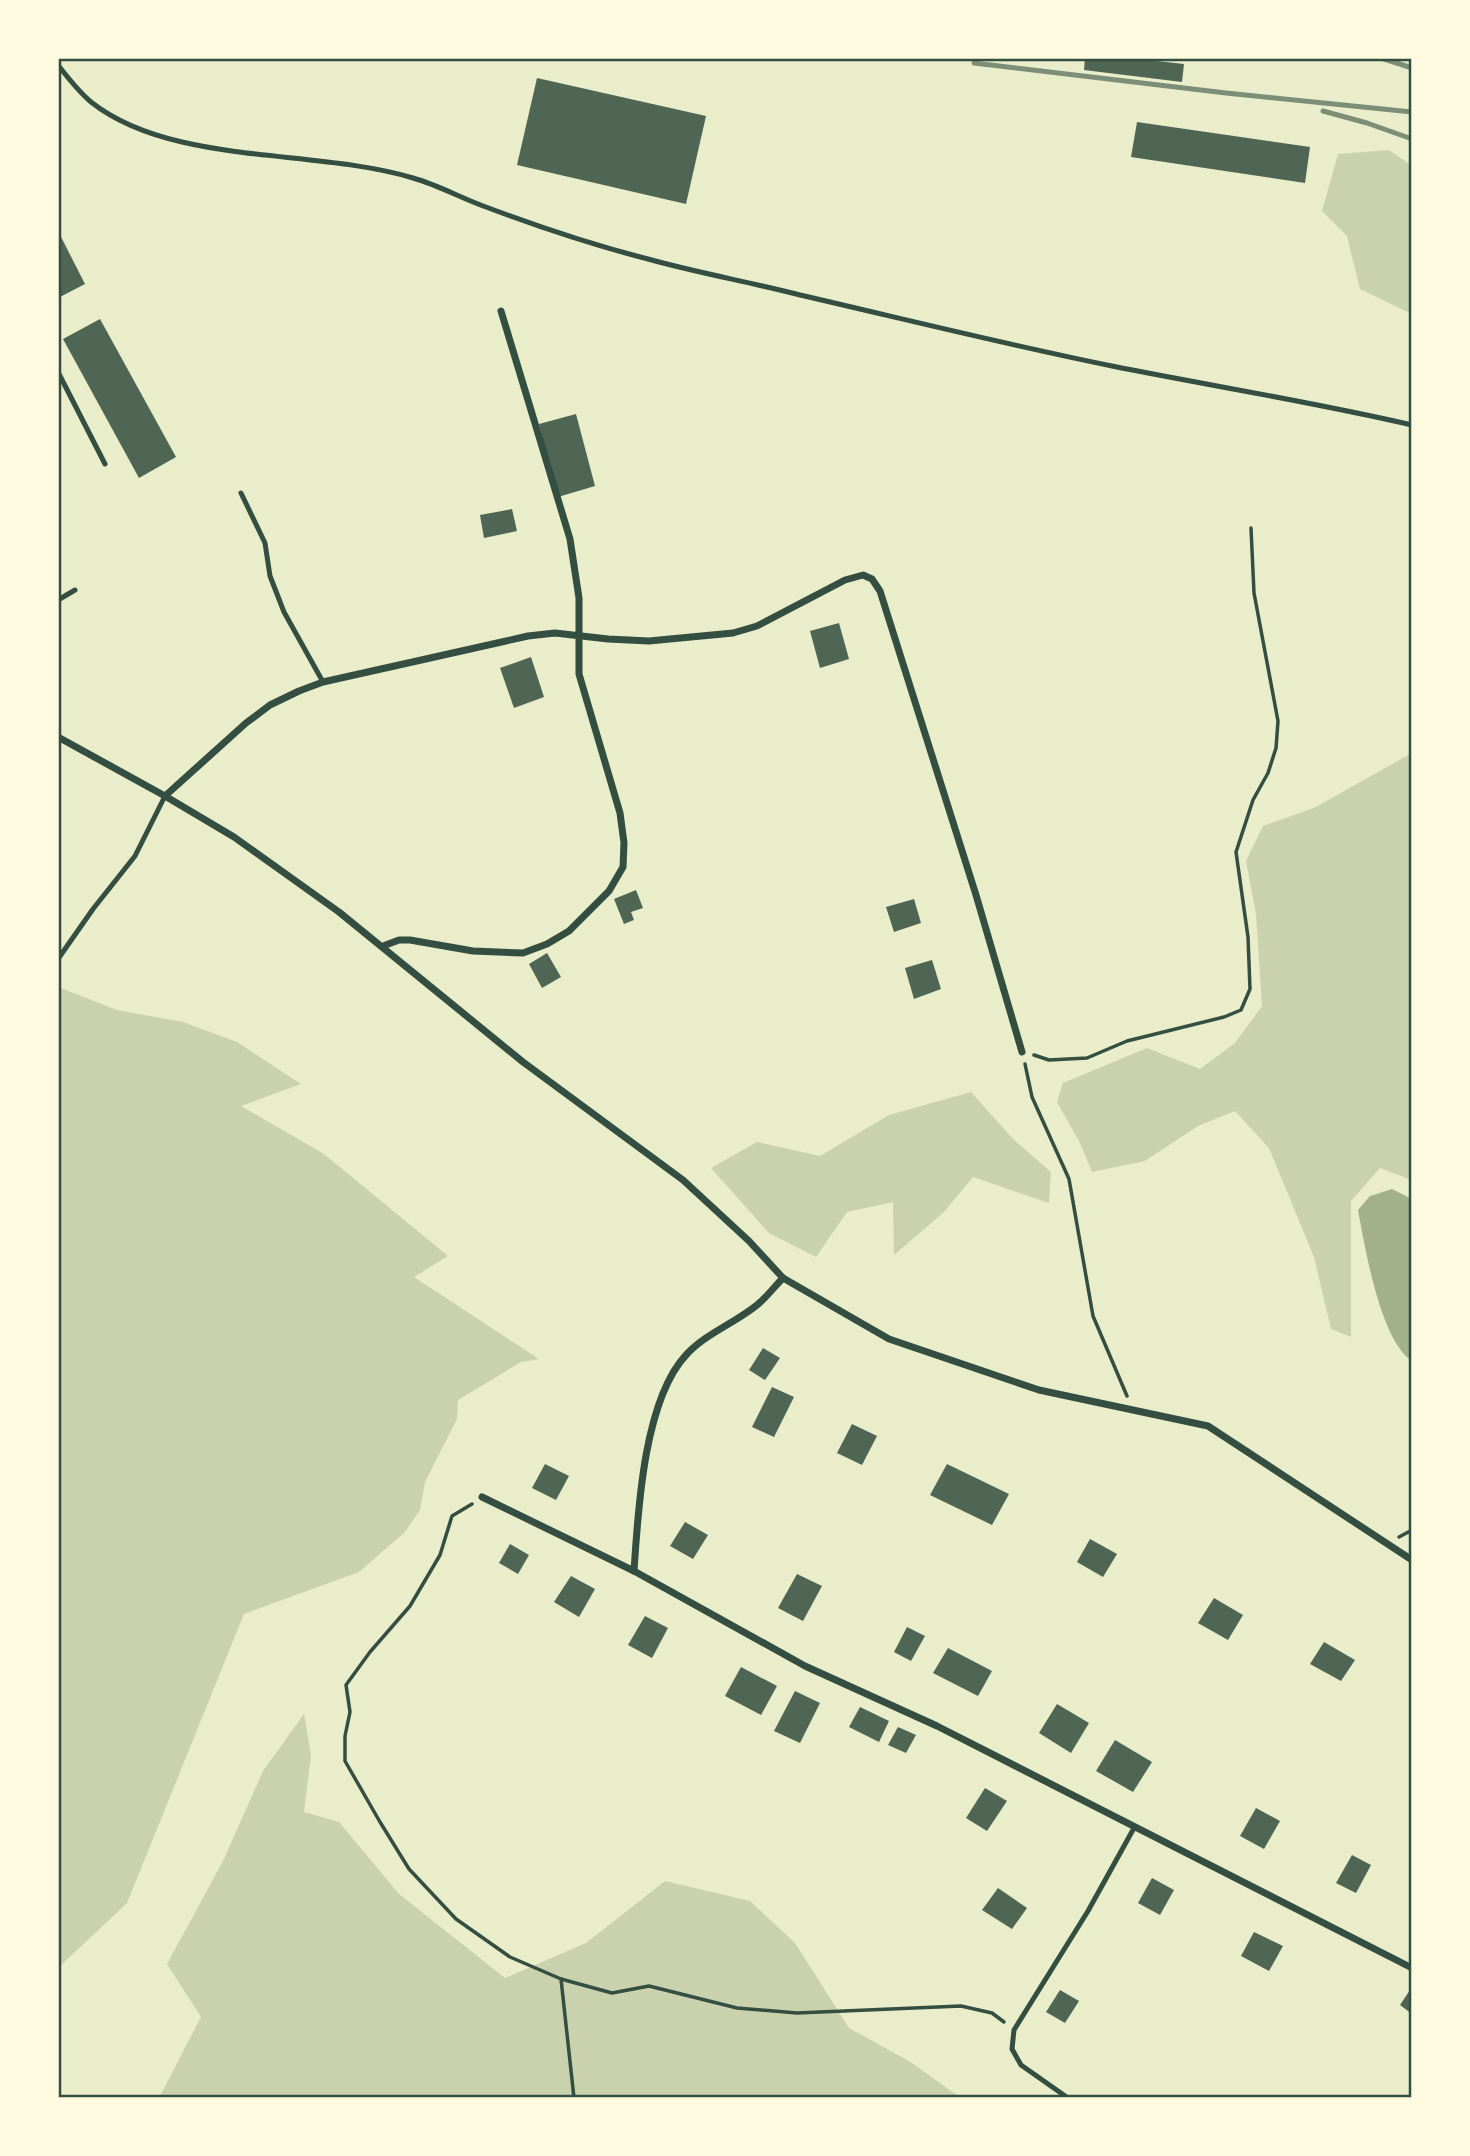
<svg xmlns="http://www.w3.org/2000/svg" width="1470" height="2156" viewBox="0 0 1470 2156" font-family="Rubik,sans-serif">
	<style>
		.green { fill: #cad2ad }
		.water { fill: #a3b18a }
		.building { fill: #4f6655 }
		.lines { fill: none; stroke-linecap: round; stroke-linejoin: round }
		.path { stroke: #344e41; stroke-width: 3.5 }
		.service { stroke: #344e41; stroke-width: 5 }
		.minor { stroke: #344e41; stroke-width: 7 }
		.rail { stroke: #7c8e77; stroke-width: 5 }
		.neatline { fill: none; stroke: #344e41; stroke-width: 2.5 }
	</style>
	<rect width="100%" height="100%" fill="#e9edc9"/>
	<g class="green">
		<path d="M1389,150L1412,166V314L1360,289L1347,236L1322,211L1338,154Z"/>
		<path d="M1412,753V1180L1380,1168L1351,1201V1337L1331,1329L1314,1257L1269,1148L1235,1111L1198,1126L1145,1161L1092,1172L1080,1143L1057,1102L1063,1083L1147,1048L1200,1069L1235,1043L1262,1006L1256,914L1246,861L1263,826L1314,808Z"/>
		<path d="M58,987L117,1010L183,1022L237,1042L301,1084L241,1106L324,1154L448,1256L414,1277L539,1359L521,1362L458,1400L457,1419L425,1482L420,1510L405,1532L359,1572L244,1614L127,1903L58,1968Z"/>
		<path d="M971,1092L1013,1139L1051,1172L1049,1203L973,1177L944,1212L894,1255L893,1202L847,1212L816,1257L769,1233L711,1168L757,1142L820,1156L889,1115Z"/>
		<path d="M304,1714L311,1755L304,1812L339,1822L399,1894L505,1978L586,1943L665,1881L750,1901L795,1943L849,2028L909,2061L961,2098H159L201,2017L167,1964L223,1861L263,1771Z"/>
	</g>
	<path class="water" d="M1392,1189L1412,1199V1361C1380,1340 1365,1247 1358,1210L1370,1196Z"/>
	<g class="building">
		<path d="M1085,58H1130L1184,64L1182,82L1084,70Z"/>
		<path d="M537,78L706,116L686,204L517,165Z"/>
		<path d="M1137,122L1310,147L1305,183L1131,157Z"/>
		<path d="M58,231L85,284L58,298Z"/>
		<path d="M100,319L176,457L139,478L63,339Z"/>
		<path d="M576,414L595,486L558,497L539,424Z"/>
		<path d="M512,509L517,531L484,538L480,515Z"/>
		<path d="M839,623L849,659L820,668L810,631Z"/>
		<path d="M531,657L544,697L514,708L500,668Z"/>
		<path d="M636,890L643,908L631,912L634,920L624,924L614,899Z"/>
		<path d="M914,899L921,923L894,932L886,907Z"/>
		<path d="M547,953L561,977L542,988L529,964Z"/>
		<path d="M932,960L941,989L914,999L905,968Z"/>
		<path d="M763,1348L780,1358L765,1380L749,1370Z"/>
		<path d="M772,1387L794,1397L774,1437L752,1427Z"/>
		<path d="M852,1424L877,1436L862,1465L837,1453Z"/>
		<path d="M545,1464L569,1476L556,1500L532,1488Z"/>
		<path d="M947,1464L1009,1494L992,1525L930,1495Z"/>
		<path d="M685,1522L708,1535L693,1559L670,1546Z"/>
		<path d="M1090,1539L1117,1554L1103,1577L1077,1562Z"/>
		<path d="M510,1544L529,1555L518,1574L499,1563Z"/>
		<path d="M797,1574L822,1586L803,1621L778,1608Z"/>
		<path d="M571,1576L595,1589L579,1617L554,1602Z"/>
		<path d="M1214,1598L1243,1615L1228,1640L1198,1623Z"/>
		<path d="M645,1616L668,1628L652,1658L628,1645Z"/>
		<path d="M907,1627L925,1636L911,1661L894,1652Z"/>
		<path d="M1324,1642L1355,1660L1341,1681L1310,1664Z"/>
		<path d="M948,1648L992,1671L978,1696L933,1673Z"/>
		<path d="M741,1667L777,1686L761,1715L725,1696Z"/>
		<path d="M795,1691L820,1703L800,1743L774,1731Z"/>
		<path d="M1057,1704L1089,1723L1071,1753L1039,1733Z"/>
		<path d="M860,1707L889,1721L879,1742L849,1727Z"/>
		<path d="M898,1727L916,1735L906,1753L888,1745Z"/>
		<path d="M1115,1740L1152,1762L1133,1792L1096,1771Z"/>
		<path d="M985,1788L1007,1801L987,1831L966,1818Z"/>
		<path d="M1256,1808L1280,1821L1264,1849L1240,1836Z"/>
		<path d="M1352,1855L1371,1865L1356,1893L1336,1883Z"/>
		<path d="M1152,1878L1174,1890L1160,1915L1138,1903Z"/>
		<path d="M998,1888L1027,1908L1012,1929L982,1910Z"/>
		<path d="M1254,1932L1283,1946L1269,1971L1241,1956Z"/>
		<path d="M1060,1990L1079,2001L1065,2023L1046,2012Z"/>
		<path d="M1410,1990L1412,1991V2014L1400,2005Z"/>
	</g>
	<g class="lines">
		<g class="path">
			<path d="M1034,1055L1049,1060L1087,1058L1127,1041L1224,1017L1241,1010L1250,989L1248,937L1236,852L1253,800L1268,773L1276,748L1278,721L1254,593L1251,528"/>
			<path d="M1025,1064L1032,1097L1069,1179L1093,1316L1127,1396"/>
			<path d="M472,1504L452,1516L440,1555L410,1606L370,1652L346,1685L350,1712L345,1736V1761L380,1822L409,1869L456,1919L510,1957L561,1979L612,1993L649,1986L737,2008L797,2013L961,2006L992,2013L1004,2022"/>
			<path d="M1399,1537L1412,1530"/>
			<path d="M561,1979L574,2098"/>
		</g>
		<g class="service">
			<path d="M58,65C68,78 78,91 91,102C172,166 314,148 413,178C438,185 461,198 486,207C539,227 593,245 648,259C698,273 750,282 800,295C904,319 1008,345 1112,366C1212,386 1313,402 1412,425"/>
			<path d="M58,372L105,464"/>
			<path d="M241,493L265,543L270,576L284,612L323,682"/>
			<path d="M58,600L75,590"/>
			<path d="M58,959L93,909L135,856L165,796"/>
			<path d="M1068,2098L1021,2065L1012,2049L1014,2030L1088,1911L1134,1828"/>
		</g>
		<g class="minor">
			<path d="M58,737L165,796L234,837L339,912L523,1062L683,1180L749,1241L783,1278L889,1339L1039,1390L1208,1426L1412,1560"/>
			<path d="M165,796L246,723L270,705L299,691L323,682L528,636L555,633L608,639L649,641L733,633L757,626L845,580L863,575L872,579L880,591L976,895L1022,1052"/>
			<path d="M383,946L399,940H410L473,951L523,953L547,944L569,931L609,891L623,867L624,843L620,813L579,674V598L570,539L501,311"/>
			<path d="M482,1497L634,1571L805,1666L937,1726L1412,1968"/>
			<path d="M634,1571C638,1510 644,1400 686,1355C705,1334 735,1323 757,1305C766,1298 774,1287 783,1278"/>
		</g>
		<g class="rail">
			<path d="M1381,58L1412,68"/>
			<path d="M974,63L1226,93L1412,112"/>
			<path d="M1323,111L1367,123L1412,139"/>
		</g>
	</g>
	<rect width="1470" height="2156" fill="none" stroke="#fefae0" stroke-width="119"/>
	<rect x="60" y="60" width="1350" height="2036" class="neatline"/>
</svg>
